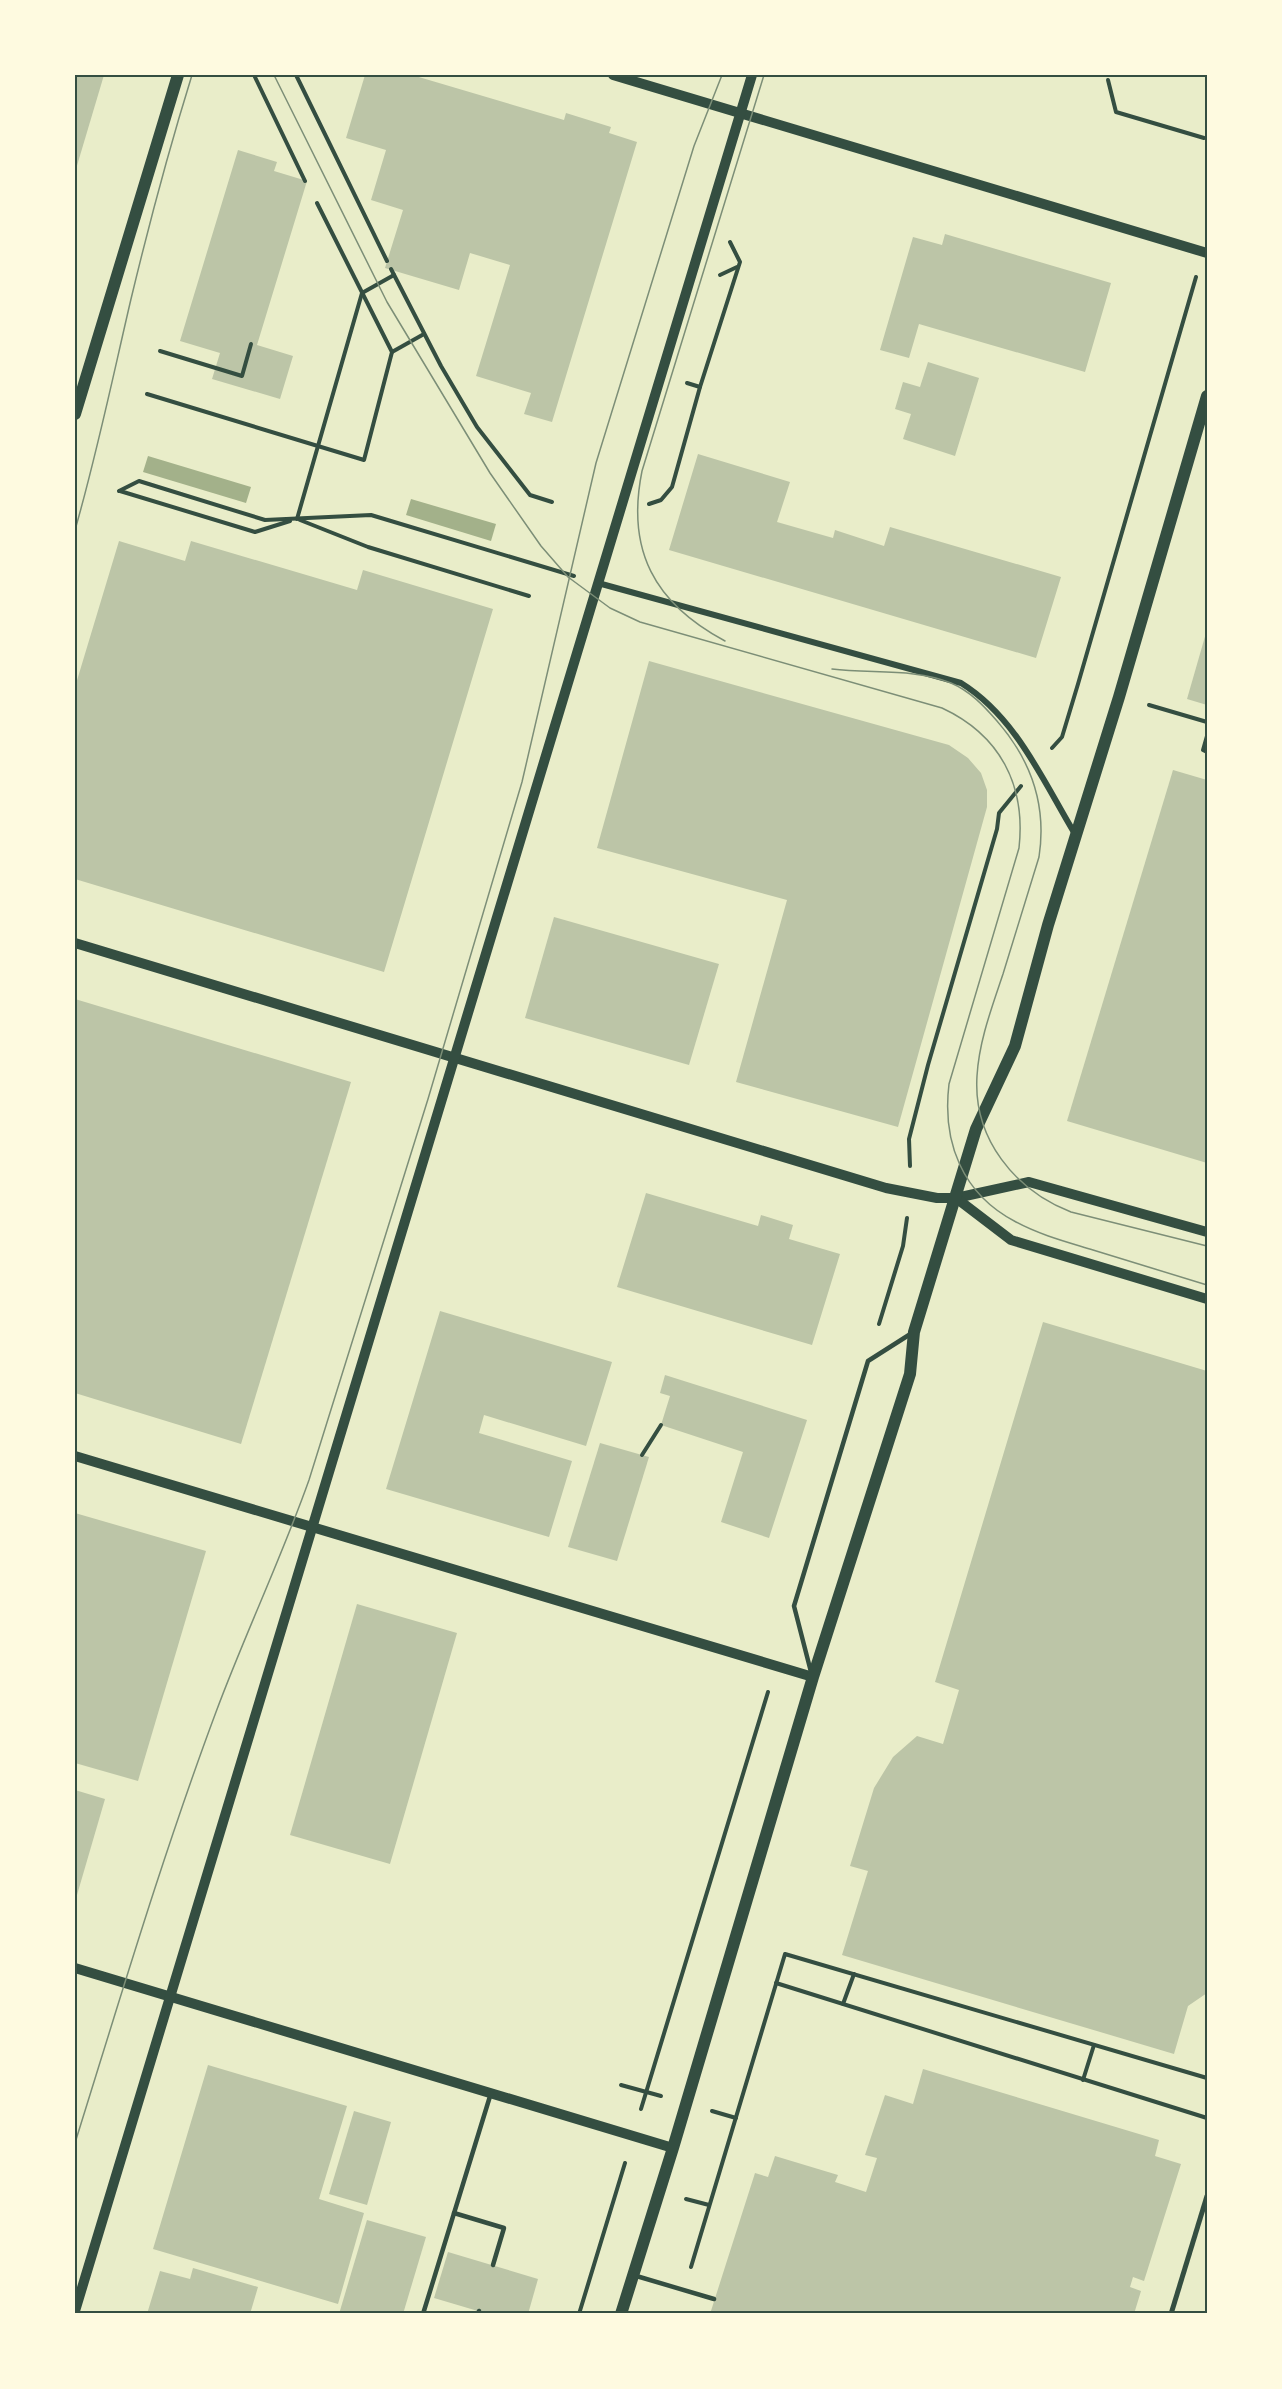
<svg xmlns="http://www.w3.org/2000/svg" width="1282" height="2389" viewBox="0 0 1282 2389" font-family="'Noto Serif',serif">
	<style>
		.water { fill: #a3b18a }
		.building { fill: #bcc5a7 }
		.lines { fill: none; stroke-linecap: round; stroke-linejoin: round }
		.path { stroke: #344e41; stroke-width: 4 }
		.service { stroke: #344e41; stroke-width: 4.5 }
		.pedestrian { stroke: #344e41; stroke-width: 5 }
		.minor { stroke: #344e41; stroke-width: 6 }
		.tertiary { stroke: #344e41; stroke-width: 10 }
		.secondary { stroke: #344e41; stroke-width: 12 }
		.tram { stroke: #7c8e77; stroke-width: 1.5 }
		.neatline { fill: none; stroke: #344e41; stroke-width: 2 }
	</style>
	<rect width="100%" height="100%" fill="#e9edc9"/>
	<g class="water">
		<path d="M148,456L251,487L246,503L143,472Z"/>
		<path d="M411,499L496,524L491,541L406,515Z"/>
	</g>
	<g class="building">
		<path d="M75,75H104L76,169H75Z"/>
		<path d="M365,75H412L564,120L566,113L611,127L609,133L637,142L552,422L524,414L531,393L476,376L510,265L470,253L459,290L385,268L403,210L371,200L386,150L346,138Z"/>
		<path d="M238,150L277,162L274,171L307,181L257,345L293,356L280,399L212,379L220,353L180,341Z"/>
		<path d="M945,234L1111,283L1085,372L919,324L909,358L880,350L913,237L942,245Z"/>
		<path d="M928,362L979,378L955,456L903,439L911,414L895,409L903,382L920,387Z"/>
		<path d="M698,454L790,482L777,522L833,538L835,530L884,546L890,527L1061,577L1036,658L669,550Z"/>
		<path d="M119,541L185,561L191,541L357,590L363,570L493,609L384,972L75,879V687Z"/>
		<path d="M1206,633H1207V705L1187,699Z"/>
		<path d="M649,661L949,745L968,758L981,773L987,790V807L898,1127L736,1082L787,900L597,848Z"/>
		<path d="M1173,770L1207,780V1163L1067,1121Z"/>
		<path d="M554,917L719,964L689,1065L525,1018Z"/>
		<path d="M75,999L351,1082L241,1444L75,1393Z"/>
		<path d="M646,1193L758,1226L761,1215L793,1225L789,1239L840,1254L812,1345L617,1287Z"/>
		<path d="M440,1311L612,1362L586,1446L484,1415L479,1433L572,1461L549,1537L386,1489Z"/>
		<path d="M1043,1322L1207,1371V1993L1188,2006L1174,2054L842,1955L868,1871L850,1866L874,1788L893,1757L917,1736L943,1744L959,1690L935,1682Z"/>
		<path d="M665,1375L807,1420L769,1538L721,1522L743,1452L661,1425L670,1396L660,1393Z"/>
		<path d="M600,1443L649,1457L617,1561L568,1547Z"/>
		<path d="M75,1513L206,1551L138,1781L75,1763Z"/>
		<path d="M357,1604L457,1633L390,1864L290,1835Z"/>
		<path d="M75,1790L105,1799L77,1895L75,1894Z"/>
		<path d="M208,2065L347,2106L319,2199L364,2213L338,2304L153,2249Z"/>
		<path d="M923,2069L1159,2140L1155,2156L1181,2164L1144,2281L1133,2277L1130,2287L1141,2291L1134,2314H710L755,2173L768,2177L775,2156L838,2175L835,2182L866,2192L877,2158L865,2155L885,2095L913,2104Z"/>
		<path d="M354,2111L391,2122L367,2205L329,2194Z"/>
		<path d="M367,2220L426,2237L403,2314H339Z"/>
		<path d="M448,2252L538,2279L528,2314H488L434,2298Z"/>
		<path d="M193,2268L258,2287L250,2314H147L160,2271L190,2279Z"/>
	</g>
	<g class="lines">
		<g class="path">
			<path d="M254,75L305,181"/>
			<path d="M296,75L387,261"/>
			<path d="M1108,80L1116,112L1204,138"/>
			<path d="M391,269L441,366L477,427L530,495L552,502"/>
			<path d="M720,275L737,267"/>
			<path d="M160,351L242,376L251,344"/>
			<path d="M392,352L424,334"/>
			<path d="M687,383L700,387"/>
			<path d="M147,394L364,460L392,352L317,203"/>
			<path d="M119,491L139,481L265,520L371,515L574,576"/>
			<path d="M120,491L255,532L290,521"/>
			<path d="M649,504L661,500L672,487L700,387L740,262L730,242"/>
			<path d="M297,519L362,293L394,275"/>
			<path d="M300,520L368,547L529,596"/>
			<path d="M1149,705L1207,722"/>
			<path d="M1207,736L1203,750L1207,752"/>
			<path d="M1052,748L1062,737L1078,684L1196,277"/>
			<path d="M910,1166L909,1139L928,1065L997,829L999,813L1021,786"/>
			<path d="M879,1324L903,1246L907,1218"/>
			<path d="M642,1455L661,1425"/>
			<path d="M776,1983L1207,2118"/>
			<path d="M843,2004L854,1974"/>
			<path d="M1083,2080L1094,2045"/>
			<path d="M621,2085L661,2096"/>
			<path d="M641,2109L768,1692"/>
			<path d="M712,2111L736,2118"/>
			<path d="M686,2199L709,2205"/>
			<path d="M691,2267L785,1954L1207,2078"/>
			<path d="M579,2314L625,2163"/>
		</g>
		<g class="service">
			<path d="M811,1672L794,1606L868,1361L912,1333"/>
			<path d="M454,2213L504,2228L493,2265"/>
			<path d="M633,2275L714,2299"/>
			<path d="M423,2314L491,2093"/>
			<path d="M478,2314L479,2311"/>
		</g>
		<path class="pedestrian" d="M1171,2314L1207,2196"/>
		<path class="minor" d="M598,583L961,683C1016,717 1043,781 1075,834"/>
		<g class="tertiary">
			<path d="M613,75L1207,253"/>
			<path d="M75,943L886,1188L937,1198H956L1029,1182L1207,1232"/>
			<path d="M956,1198L1011,1240L1207,1299"/>
			<path d="M75,1456L813,1677"/>
			<path d="M75,1968L673,2148"/>
			<path d="M75,2311L752,75"/>
		</g>
		<g class="secondary">
			<path d="M75,414L178,75"/>
			<path d="M621,2314L673,2148L813,1677L910,1374L914,1332L976,1129L1015,1046L1048,925L1119,697L1207,396"/>
		</g>
		<g class="tram">
			<path d="M274,75L387,302L490,473L541,546L568,577L610,608L640,622L942,708C1000,735 1026,785 1019,848L949,1084C942,1142 962,1194 1016,1222C1040,1235 1067,1242 1093,1250C1131,1262 1169,1273 1207,1285"/>
			<path d="M75,530C97,454 113,376 131,299C149,224 169,149 192,75"/>
			<path d="M725,641C654,603 626,550 642,471L764,75"/>
			<path d="M832,669C871,674 915,668 951,683C970,691 984,706 997,721C1031,760 1047,805 1039,857C1027,896 1015,935 1003,974C992,1007 979,1041 977,1076C973,1139 1015,1190 1071,1212L1207,1246"/>
			<path d="M75,2143C120,1999 163,1854 216,1712C245,1634 281,1559 309,1480L428,1099L522,782L596,463L694,146L722,75"/>
		</g>
	</g>
	<rect width="1282" height="2389" fill="none" stroke="#fefae0" stroke-width="153"/>
	<rect x="76" y="76" width="1130" height="2236" class="neatline"/>
</svg>
